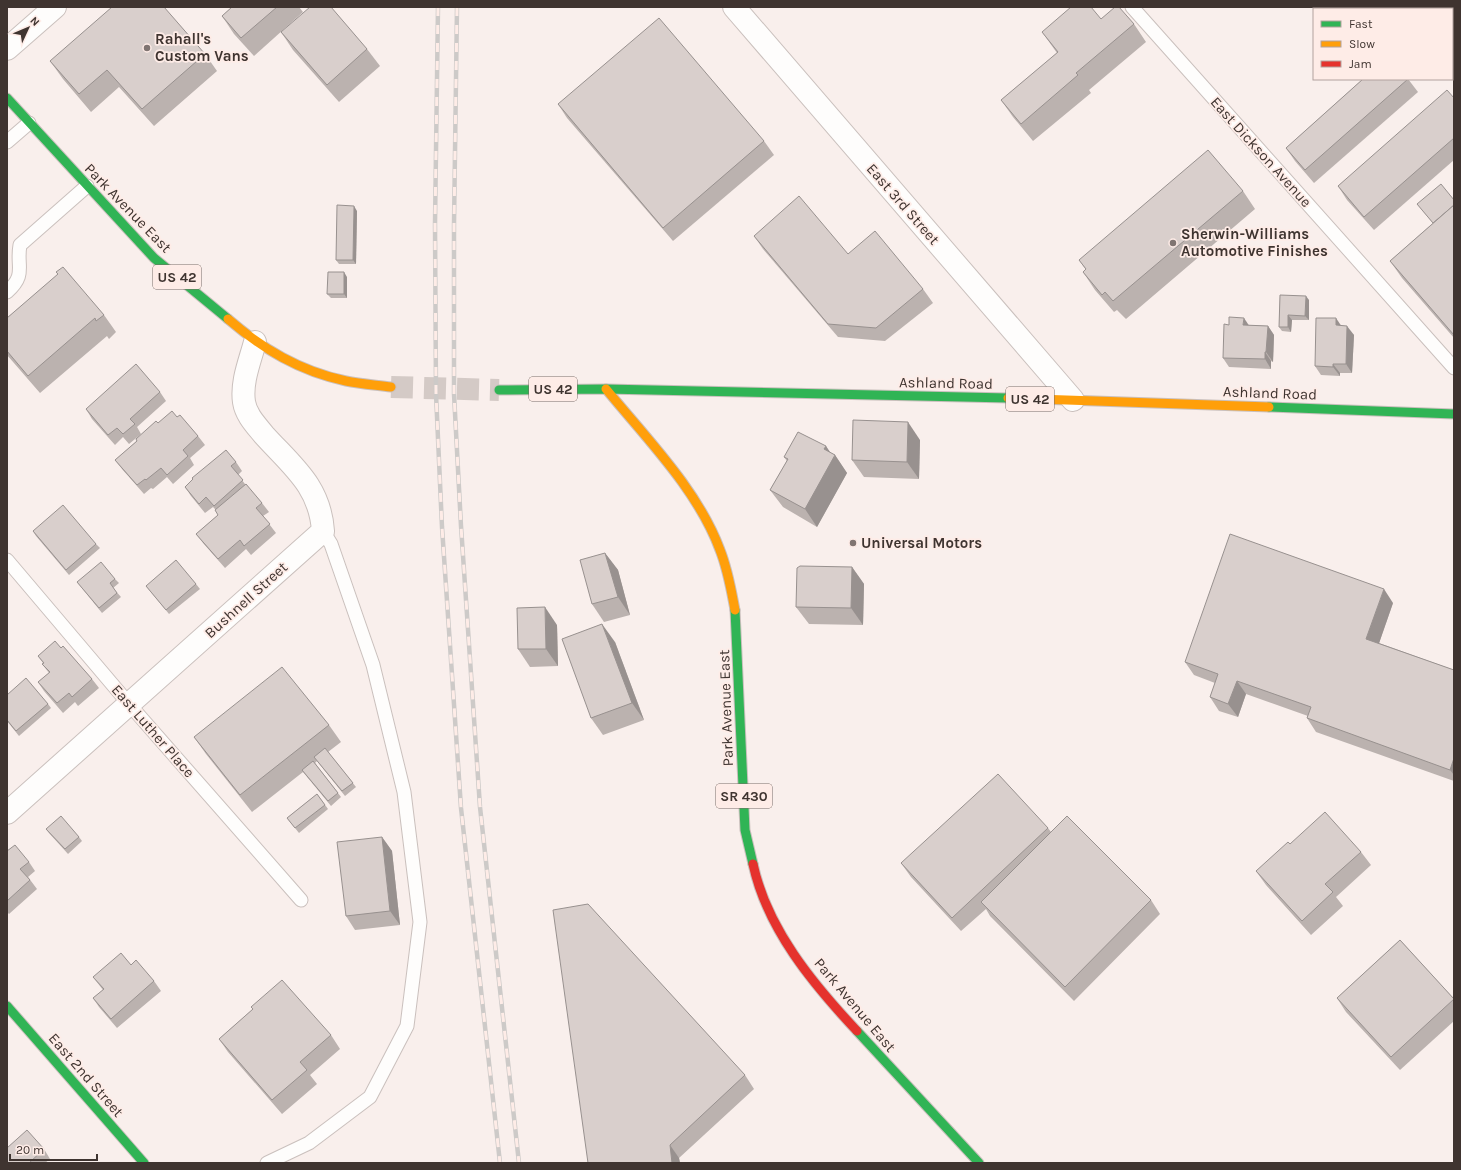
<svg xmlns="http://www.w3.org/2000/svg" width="1461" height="1170" viewBox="0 0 1461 1170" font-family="Karla,sans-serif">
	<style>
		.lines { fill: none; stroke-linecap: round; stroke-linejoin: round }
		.primary-tunnel { stroke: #d4cac6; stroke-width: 22; stroke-dasharray: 22 11; stroke-linecap: butt }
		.lane-casing { stroke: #cac0bd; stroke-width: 15 }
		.street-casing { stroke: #cac0bd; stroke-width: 24 }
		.fast-casing { stroke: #cac0bd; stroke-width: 11 }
		.slow-casing { stroke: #cac0bd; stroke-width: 11 }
		.jam-casing { stroke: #cac0bd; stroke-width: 11 }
		.lane { stroke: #fefdfc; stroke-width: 13 }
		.street { stroke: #fefdfc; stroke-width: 22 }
		.fast { stroke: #30b455; stroke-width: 9 }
		.slow { stroke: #ff9f0a; stroke-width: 9 }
		.jam { stroke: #e5322d; stroke-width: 9 }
		.rail-casing { stroke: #cdcac8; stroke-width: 4.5 }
		.rail { stroke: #feece7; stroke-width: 3; stroke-dasharray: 9; stroke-linecap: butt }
		.wall { fill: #bbb2af }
		.shaded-wall { fill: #98918f }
		.building { fill: #d9cfcc; stroke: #98918f }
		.poi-dot { fill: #807572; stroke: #feece7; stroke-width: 1.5 }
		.labels { text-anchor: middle; stroke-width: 3.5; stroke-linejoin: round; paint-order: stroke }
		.shield { fill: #feece7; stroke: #786b67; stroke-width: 1 }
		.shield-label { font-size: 14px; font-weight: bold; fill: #3f3430 }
		.poi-label { font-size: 15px; font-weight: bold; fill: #3f3430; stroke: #feece7; text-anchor: start }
		.street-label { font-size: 15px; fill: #3f3430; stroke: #feece7 }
	</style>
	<rect width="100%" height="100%" fill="#f9efec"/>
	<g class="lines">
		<path class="primary-tunnel" d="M391,387L499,390"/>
		<defs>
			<g id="lane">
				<path d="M1132,7L1454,368"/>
				<path d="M7,142L29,123"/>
				<path d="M7,292C27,274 16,267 20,245L87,186"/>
				<path d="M7,560L129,704L301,900"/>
				<path d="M267,1163L309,1143L370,1097L407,1026L420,922L404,792L373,665L331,544L323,531"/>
			</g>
			<g id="street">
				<path d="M734,7L1073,400"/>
				<path d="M7,49L55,7"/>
				<path d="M7,813L323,531C320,486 292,466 264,435C256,425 246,415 244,402C241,382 250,361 255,342"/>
			</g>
			<g id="fast">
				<path d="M7,98L154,258L228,319"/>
				<path d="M499,390L606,389L1008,398"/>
				<path d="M1269,407L1454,414"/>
				<path d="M735,610L745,830L753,864"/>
				<path d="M7,1006L144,1163"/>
				<path d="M857,1031L979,1163"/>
			</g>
			<g id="slow">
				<path d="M228,319C263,349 299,371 346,381C360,384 376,385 391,387"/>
				<path d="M606,389C646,438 698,490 720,550C728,570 731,589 735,610"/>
				<path d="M1008,398L1269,407"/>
			</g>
			<path id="jam" d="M753,864C767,929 813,984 857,1031"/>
		</defs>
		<use href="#lane" class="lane-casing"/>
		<use href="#street" class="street-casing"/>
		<use href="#fast" class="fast-casing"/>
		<use href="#slow" class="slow-casing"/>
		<use href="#jam" class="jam-casing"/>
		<use href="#lane" class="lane"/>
		<use href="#street" class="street"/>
		<use href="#fast" class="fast"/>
		<use href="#slow" class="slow"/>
		<use href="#jam" class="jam"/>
		<defs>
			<g id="rail">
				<path d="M438,7L435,224L436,394L442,527L461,808L500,1163"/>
				<path d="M457,7L454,225V394L461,526L480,807L519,1163"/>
			</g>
		</defs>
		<use href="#rail" class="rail-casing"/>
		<use href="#rail" class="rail"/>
	</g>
	<g class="wall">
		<path d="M232,7H299L303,12L254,56L234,34L222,16Z"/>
		<path d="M1101,19L1134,24L1146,42L1089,90L1091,93L1033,141L1013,117L1001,100L1057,53L1042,32Z"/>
		<path d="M281,32L367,49L380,66L339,102L293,50Z"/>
		<path d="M205,54L217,71L154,126L119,87L91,112L63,79L50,61Z"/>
		<path d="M1363,79H1408L1418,92L1314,183L1295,161L1286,148Z"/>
		<path d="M1454,98V160L1374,230L1347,200L1338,186Z"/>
		<path d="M558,104L764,141L774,155L673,241L567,118Z"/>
		<path d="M1243,191L1255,209L1126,319L1117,310L1114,312L1095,290L1083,272L1086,270L1079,260Z"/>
		<path d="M1454,200V338L1402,278L1390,261L1433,223L1417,204Z"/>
		<path d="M357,211L356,264H339L336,260Z"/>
		<path d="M754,236L848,254L923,289L933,303L885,341L838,337L763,249Z"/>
		<path d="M56,272L104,315L116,332L109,339L107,336L40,393L7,355V318L58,275Z"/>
		<path d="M347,277V298H331L327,294Z"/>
		<path d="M1280,295L1309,300V320H1292L1291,332L1282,331L1279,327Z"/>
		<path d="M1249,325L1268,326L1274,335L1273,362L1271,361V369L1229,367L1223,358Z"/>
		<path d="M1341,325L1354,335L1352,373H1340V376L1321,375L1315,366Z"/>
		<path d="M160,392L166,401L137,427L141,434L129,444L123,437L115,445L92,419L86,409Z"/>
		<path d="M177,417L198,436L205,445L190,458L194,465L173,484L167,477L153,489L151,488L144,494L122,469L115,460L137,441L136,439L158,423Z"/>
		<path d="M920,440L919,479L864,477L852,460Z"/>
		<path d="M826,446L829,452L835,455L847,473L817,527L783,507L770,490L787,461L784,457Z"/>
		<path d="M236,462L242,471L238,475L245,484L262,503L269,512L263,516L276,533L251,555L246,549L225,568L203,543L196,534L218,515L215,510H216L213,507L205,513L191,496L185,487Z"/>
		<path d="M33,531L96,544L100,548L69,575L36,536Z"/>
		<path d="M605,553L618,570L630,615L604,622L592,604Z"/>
		<path d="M852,567L864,584L863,625L809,624L796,607Z"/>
		<path d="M115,579L119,583L113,588L121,597L102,613L77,582Z"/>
		<path d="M196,584L200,589L169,614L146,586Z"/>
		<path d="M1393,603L1379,643L1454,670V781L1316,732L1307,718L1308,716L1246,694L1238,717L1219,711L1210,697L1215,683L1194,675L1185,662Z"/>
		<path d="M557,625L558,666L530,667L518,649Z"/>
		<path d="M615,642L644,720L603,735L591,718Z"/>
		<path d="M61,648L92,679L99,688L78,706L75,702L63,713L44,691L38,682L49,673L42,664L43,663L38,656Z"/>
		<path d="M7,695L48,704L51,708L19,736L7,721Z"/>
		<path d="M329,725L341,742L328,752L356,787L345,796L317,761L315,763L341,797L331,806L303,772L252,812L206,754L194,737Z"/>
		<path d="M317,794L328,809L299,833L287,818Z"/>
		<path d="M1048,828L1051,832L1151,900L1160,914L1074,1001L990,916L986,909L961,931L911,877L901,863Z"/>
		<path d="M46,829L79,837L82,841L68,854L49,833Z"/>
		<path d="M382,837L392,851L400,925L355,930L346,916Z"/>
		<path d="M1290,844L1361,852L1371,865L1336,897L1343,906L1311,935L1266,885L1256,871Z"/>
		<path d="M7,851L29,862L35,871L28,877L37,889L9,914L7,912Z"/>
		<path d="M1400,940L1454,999V1021L1400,1070L1346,1012L1337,998Z"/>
		<path d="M131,965L154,981L161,991L117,1028L99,1007L93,998L103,990L93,977Z"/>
		<path d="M251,1007L331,1035L340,1049L310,1075L317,1084L282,1114L228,1052L219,1039L253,1009Z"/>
		<path d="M745,1075L754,1089L679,1158L680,1163H588Z"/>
		<path d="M44,1149L50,1159L45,1163H7Z"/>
	</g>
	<g class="shaded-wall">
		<path d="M354,206L357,211L356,264L353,260Z"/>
		<path d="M344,272L347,277V298L344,294Z"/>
		<path d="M1306,296L1309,300V320L1305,316Z"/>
		<path d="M1288,315L1292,320L1291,332L1288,327Z"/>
		<path d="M1244,318L1250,327L1243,325Z"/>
		<path d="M1336,318L1342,327L1336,325Z"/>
		<path d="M1268,326L1274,335L1273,362L1266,352Z"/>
		<path d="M1347,326L1354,335L1352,373L1346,364Z"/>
		<path d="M1265,352L1271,361V369L1265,359Z"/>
		<path d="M1333,364L1340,373V376L1333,367Z"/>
		<path d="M908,422L920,440L919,479L907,462Z"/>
		<path d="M826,446L834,458L835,455L847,473L817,527L805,509L824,449Z"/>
		<path d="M605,553L618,570L630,615L618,597Z"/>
		<path d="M852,567L864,584L863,625L851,608Z"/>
		<path d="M1384,589L1393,603L1376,652L1366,639Z"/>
		<path d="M545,607L557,625L558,666L546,649Z"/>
		<path d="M602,624L615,642L644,720L632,703Z"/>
		<path d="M1237,681L1246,694L1238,717L1228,704Z"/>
		<path d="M1454,758V775L1450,770Z"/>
		<path d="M382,837L392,851L400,925L390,911Z"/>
		<path d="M670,1145L679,1158L680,1163H672Z"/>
	</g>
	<g class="building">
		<path d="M112,7H164L205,54L142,109L107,70L79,94L50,61Z"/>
		<path d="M232,7H277L241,38L222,16Z"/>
		<path d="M310,7H331L367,49L327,85L281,32Z"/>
		<path d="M1071,7H1091L1101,19L1115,7H1119L1134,24L1076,73L1078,75L1021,124L1001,100L1058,52L1042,32Z"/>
		<path d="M659,18L764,141L663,228L558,104Z"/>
		<path d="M1363,79H1408L1305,170L1286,148Z"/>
		<path d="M1447,90L1454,98V138L1364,217L1338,186Z"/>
		<path d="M1208,150L1243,191L1113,301L1105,292L1102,295L1083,272L1086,269L1079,260Z"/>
		<path d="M1441,184L1454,200V205L1433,223L1417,204Z"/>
		<path d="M799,196L848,254L875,231L923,289L876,328L828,324L754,236Z"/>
		<path d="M337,205L354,206L353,260H336Z"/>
		<path d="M1454,205V335L1390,261Z"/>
		<path d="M63,267L104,315L96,321L95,318L28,376L7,351V318L58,274L56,272Z"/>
		<path d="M328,272H344V294H327Z"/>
		<path d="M1280,295L1306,296L1305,316L1288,315V327H1279Z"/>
		<path d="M1229,317L1244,318L1243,325L1268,326L1266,352H1265V359L1223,358L1224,324L1229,325Z"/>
		<path d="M1316,318H1336V325L1347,326L1346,364H1333V367L1315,366Z"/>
		<path d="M136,364L160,392L130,419L135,424L123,434L117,428L108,435L86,409Z"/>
		<path d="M172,411L177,417L180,415L198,436L183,450L188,456L167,475L161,468L146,480L145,479L137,485L115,460L137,441L136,439L156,421L158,423Z"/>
		<path d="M853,420L908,422L907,462L852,460Z"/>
		<path d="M798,432L826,446L824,449L835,455L805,509L770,490L788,459L784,457Z"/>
		<path d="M226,450L236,462L231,466L243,480L214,506L206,497L199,504L185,487L193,479L192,478Z"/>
		<path d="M246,484L262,503L256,508L270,524L244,546L240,540L218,559L196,534L218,515L215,510Z"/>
		<path d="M63,505L96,544L66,570L33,531Z"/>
		<path d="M1230,534L1384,589L1366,639L1454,670V758L1450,770L1307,718L1311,707L1237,681L1228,704L1210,697L1218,674L1185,662Z"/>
		<path d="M605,553L618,597L592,604L580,560Z"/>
		<path d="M176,560L196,584L166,610L146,586Z"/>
		<path d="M101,562L115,579L110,583L117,593L99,608L77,582Z"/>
		<path d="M800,566L852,567L851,608L796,607L797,568Z"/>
		<path d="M545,607L546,649H518L517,608Z"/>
		<path d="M602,624L632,703L591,718L562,639Z"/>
		<path d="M55,641L61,648L63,646L92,679L72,697L69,693L57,703L38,682L50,672L42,664L44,663L38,656Z"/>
		<path d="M282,667L329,725L240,795L194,737Z"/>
		<path d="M26,678L48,704L16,731L7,720V695Z"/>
		<path d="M325,748L353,783L342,791L314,757Z"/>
		<path d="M313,761L338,793L328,801L302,770Z"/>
		<path d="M998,774L1048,828L952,918L901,863Z"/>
		<path d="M317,794L325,805L295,828L287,818Z"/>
		<path d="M1325,812L1361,852L1325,884L1333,892L1302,921L1256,871L1288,842L1290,844Z"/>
		<path d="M61,816L79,837L65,849L46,829Z"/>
		<path d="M1067,816L1151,900L1065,987L981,902Z"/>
		<path d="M382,837L390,911L346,916L337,842Z"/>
		<path d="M15,845L29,862L20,869L30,880L7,901V851Z"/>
		<path d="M588,904L745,1075L670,1145L672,1163H588L553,910Z"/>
		<path d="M1400,940L1454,999L1391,1057L1337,998Z"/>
		<path d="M121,953L131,965L136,960L154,981L111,1019L93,998L104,989L93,977Z"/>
		<path d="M282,980L331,1035L300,1062L307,1070L272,1100L219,1039L253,1009L251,1007Z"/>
		<path d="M27,1130L44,1149L29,1163H7V1148Z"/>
	</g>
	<g class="poi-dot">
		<circle cx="147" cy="48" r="4"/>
		<circle cx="1173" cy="243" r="4"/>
		<circle cx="853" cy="543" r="4"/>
	</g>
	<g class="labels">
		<g class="shield">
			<rect x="153" y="265" width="48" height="24" rx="3"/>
			<rect x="529" y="377" width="48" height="24" rx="3"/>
			<rect x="1006" y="387" width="48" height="24" rx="3"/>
			<rect x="716" y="784" width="56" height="24" rx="3"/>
		</g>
		<g class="shield-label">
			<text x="177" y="282">US 42</text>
			<text x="553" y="394">US 42</text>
			<text x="1030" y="404">US 42</text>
			<text x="744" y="801">SR 430</text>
		</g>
		<g class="poi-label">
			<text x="155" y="44">Rahall's<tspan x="155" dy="17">Custom Vans</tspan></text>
			<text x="1181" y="239">Sherwin-Williams<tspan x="1181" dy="17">Automotive Finishes</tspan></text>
			<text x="861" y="548">Universal Motors</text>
		</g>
		<g class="street-label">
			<text transform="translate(1261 152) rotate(48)" y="5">East Dickson Avenue</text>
			<text transform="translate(903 204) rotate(49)" y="5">East 3rd Street</text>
			<text transform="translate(128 208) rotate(46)" y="5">Park Avenue East</text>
			<text transform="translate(946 383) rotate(1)" y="5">Ashland Road</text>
			<text transform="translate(1270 393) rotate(2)" y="5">Ashland Road</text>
			<text transform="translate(246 600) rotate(-42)" y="5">Bushnell Street</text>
			<text transform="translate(726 708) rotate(-92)" y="5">Park Avenue East</text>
			<text transform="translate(153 731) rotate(49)" y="5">East Luther Place</text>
			<text transform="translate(855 1005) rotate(50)" y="5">Park Avenue East</text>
			<text transform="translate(86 1075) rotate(49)" y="5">East 2nd Street</text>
		</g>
	</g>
	<rect width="1461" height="1170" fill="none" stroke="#3f3430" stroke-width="16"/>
	<rect x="1313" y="8" width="140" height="72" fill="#feece7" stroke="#b2a29e"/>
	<rect x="1321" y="21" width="20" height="6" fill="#30b455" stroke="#b2a29e"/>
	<text x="1349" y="28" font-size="12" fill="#3f3430">Fast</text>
	<rect x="1321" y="41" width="20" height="6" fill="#ff9f0a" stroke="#b2a29e"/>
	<text x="1349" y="48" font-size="12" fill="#3f3430">Slow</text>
	<rect x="1321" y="61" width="20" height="6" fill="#e5322d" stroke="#b2a29e"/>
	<text x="1349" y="68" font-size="12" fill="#3f3430">Jam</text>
	<g transform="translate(28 28) rotate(46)" stroke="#feece7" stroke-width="3" paint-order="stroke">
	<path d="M0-3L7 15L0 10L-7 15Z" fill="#3f3430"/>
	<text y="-6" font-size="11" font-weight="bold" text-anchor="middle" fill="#3f3430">N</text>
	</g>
	<path d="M10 1154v6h87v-6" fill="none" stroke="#3f3430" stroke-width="2"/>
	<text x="16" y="1154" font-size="12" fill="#3f3430" stroke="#feece7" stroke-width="3" paint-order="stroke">20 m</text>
</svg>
